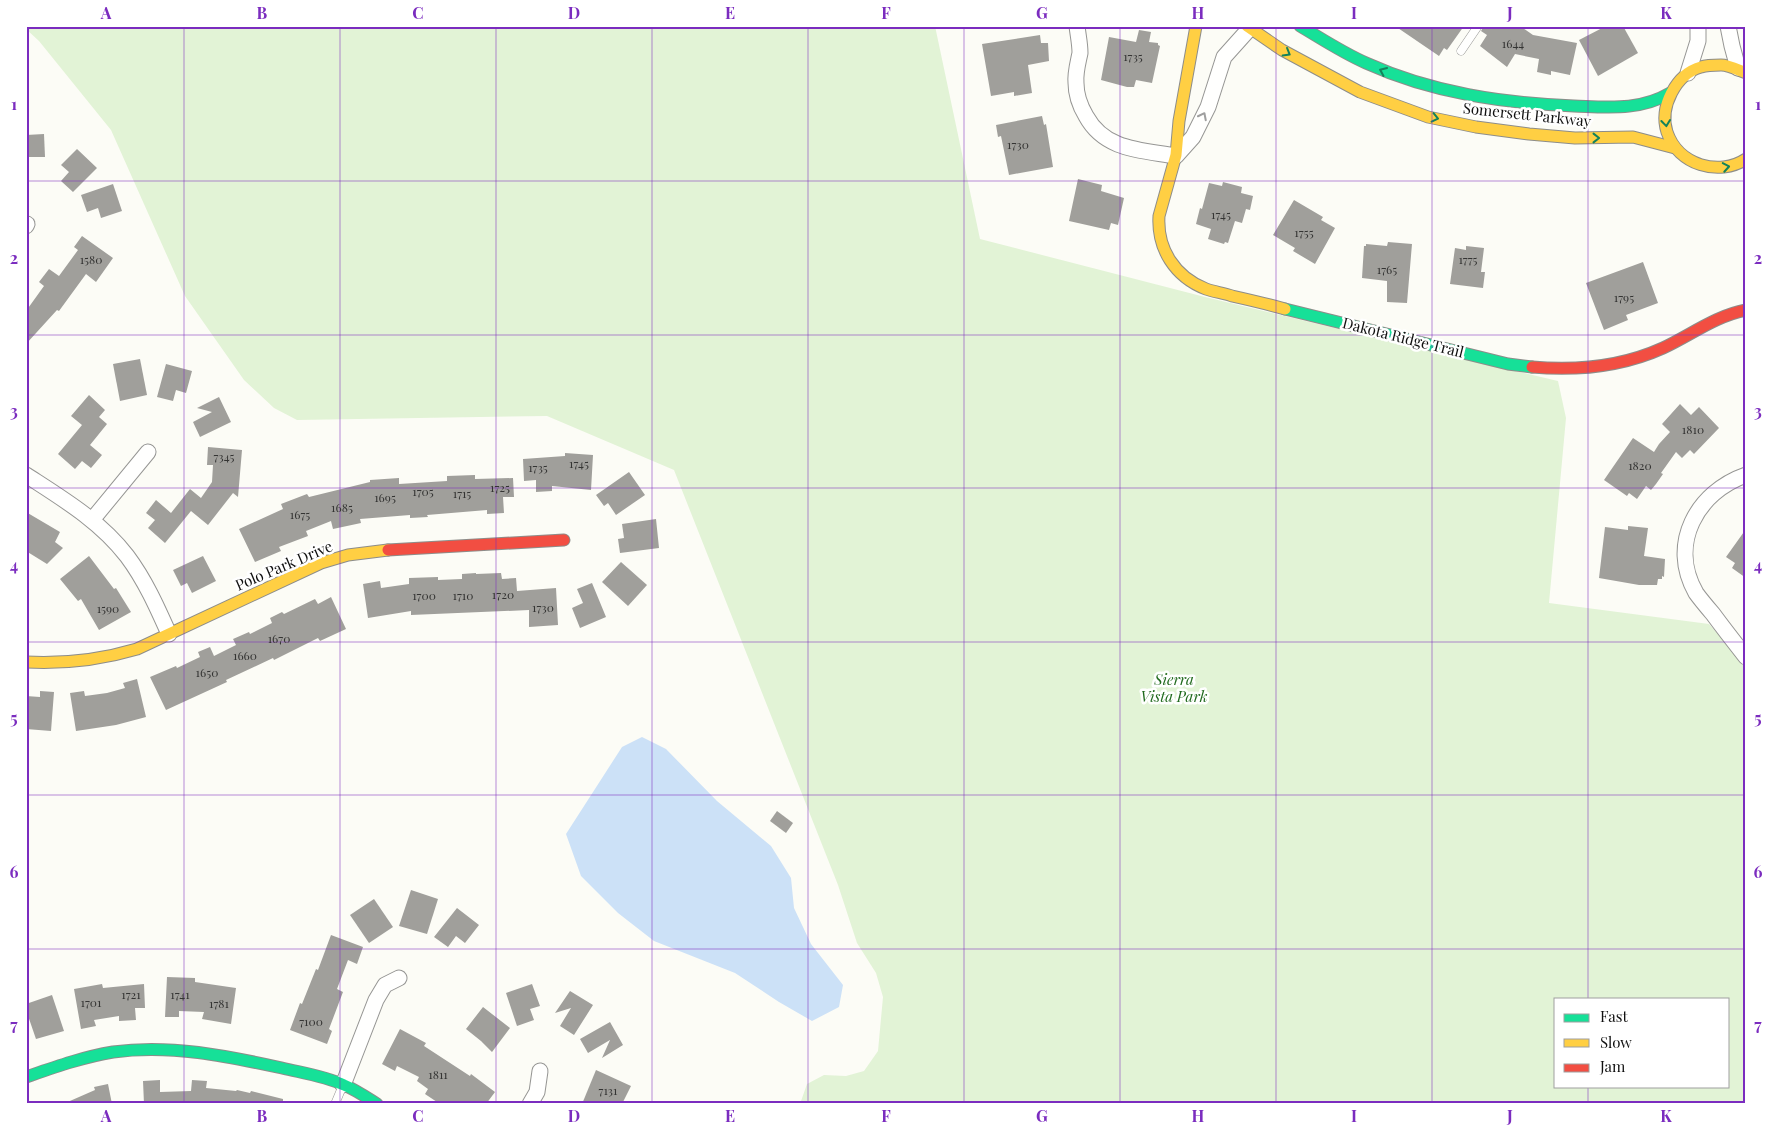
<svg xmlns="http://www.w3.org/2000/svg" width="1772" height="1130" viewBox="0 0 1772 1130" font-family="'Playfair Display',serif">
	<style>
		.green { fill: #e2f3d6; fill-rule: evenodd }
		.water { fill: #cce1f7 }
		.building { fill: #a09f9b }
		.lines { fill: none; stroke-linecap: round; stroke-linejoin: round }
		.lane-casing { stroke: #969694; stroke-width: 9 }
		.street-casing { stroke: #969694; stroke-width: 17 }
		.fast-casing { stroke: #8d8d8a; stroke-width: 13 }
		.slow-casing { stroke: #8d8d8a; stroke-width: 13 }
		.jam-casing { stroke: #8d8d8a; stroke-width: 13 }
		.lane { stroke: #fffffe; stroke-width: 8 }
		.street { stroke: #fffffe; stroke-width: 15 }
		.fast { stroke: #16e098; stroke-width: 11 }
		.slow { stroke: #ffcf43; stroke-width: 11 }
		.jam { stroke: #f24e42; stroke-width: 11 }
		.oneway { stroke: #13825b }
		.oneway2 { stroke: #9f9f9f }
		.grid { fill: none; stroke: #7b2cbf; stroke-width: 1; stroke-opacity: 0.55 }
		.labels { text-anchor: middle; stroke-width: 5; stroke-linejoin: round; paint-order: stroke }
		.number-label { font-size: 12px; fill: #343433 }
		.street-label { font-size: 15px; fill: #101010; stroke: #fff }
		.park-label { font-size: 15px; font-style: italic; fill: #216a1e; stroke: #fff }
		.neatline { fill: none; stroke: #7b2cbf; stroke-width: 2 }
		.grid-label { font-size: 16px; text-anchor: middle; font-weight: bold; fill: #7b2cbf }
	</style>
	<rect width="100%" height="100%" fill="#fcfcf6"/>
	<path class="green" d="M26,26H935L980,239L1205,297L1558,381L1566,418L1549,603L1709,624L1746,666V1104H800L807,1084L824,1075L846,1076L864,1071L878,1051L883,997L876,973L857,943L838,885L674,470L547,416L297,420L274,408L244,380L185,296L111,130L39,41L26,29ZM1556,999H1728V1086H1556Z"/>
	<path class="water" d="M642,737L666,749L717,801L771,846L791,878L794,908L811,944L843,985L839,1007L812,1021L779,1002L735,973L654,941L618,913L581,876L566,834L622,747Z"/>
	<g class="building">
		<path d="M1395,26H1464L1447,50L1444,48L1439,56Z"/>
		<path d="M1484,26H1520L1533,35L1577,43L1570,75L1551,71V75L1537,72L1539,59L1515,54L1507,67L1480,46L1487,35L1481,31Z"/>
		<path d="M1606,26H1623L1638,53L1598,76L1579,40Z"/>
		<path d="M1139,30L1151,32L1149,42L1158,43V45L1160,46L1152,83L1136,80L1134,87H1127L1101,80L1109,37L1136,42Z"/>
		<path d="M1040,35L1041,43H1048L1049,61L1028,65L1032,93L1014,96V92L991,96L982,44Z"/>
		<path d="M1042,116L1044,125L1046,124L1053,167L1009,175L1001,136L998,137L996,125Z"/>
		<path d="M44,134L45,157H26V135Z"/>
		<path d="M77,149L97,168L73,192L61,181L69,172L61,165Z"/>
		<path d="M1078,179L1102,185L1101,191L1124,198L1118,225L1111,223L1109,230L1069,221Z"/>
		<path d="M1223,182L1242,187L1241,193L1253,196L1250,210L1246,209L1242,223L1235,221L1228,243L1225,242L1224,244L1208,239L1211,229L1196,224L1200,208L1202,209L1209,183L1222,186Z"/>
		<path d="M113,184L122,211L101,218L98,208L87,212L81,195Z"/>
		<path d="M1294,200L1323,217L1321,220L1335,228L1315,264L1293,251L1295,248L1273,235Z"/>
		<path d="M82,236L113,258L96,282L86,274L59,311L57,310L26,344V311L44,286L39,282L49,269L59,276L78,250L74,247Z"/>
		<path d="M1388,242L1412,244L1407,303L1387,302V281L1362,278L1364,246H1366V244L1387,246Z"/>
		<path d="M1466,246L1484,248L1481,272H1485L1483,288L1450,284L1455,248L1466,250Z"/>
		<path d="M1643,262L1658,303L1626,315L1628,320L1604,330L1586,283Z"/>
		<path d="M140,359L147,395L120,401L113,364Z"/>
		<path d="M166,364L192,371L186,393L176,390L173,401L157,397Z"/>
		<path d="M89,395L105,410L99,417L107,424L90,445L102,455L91,468L82,461L75,469L58,454L82,425L71,416Z"/>
		<path d="M219,397L231,422L200,437L193,422L212,412L197,408Z"/>
		<path d="M1680,404L1691,415L1699,407L1719,428L1694,454L1690,450L1682,458L1676,452L1661,473L1663,474L1656,484L1651,490L1646,486L1637,499L1629,493L1627,496L1604,480L1633,438L1654,452L1659,444L1670,432L1662,424Z"/>
		<path d="M208,447L242,450L238,497L233,493L208,525L191,511L165,543L148,528L155,520L146,513L156,500L171,513L190,489L201,498L212,482L213,465H207Z"/>
		<path d="M565,453L593,455L591,490L552,486V491L536,492V480L524,481L523,459L565,456Z"/>
		<path d="M629,472L645,495L616,515L608,503L604,506L596,495Z"/>
		<path d="M475,475V479L513,478L514,497H503L504,513L487,514V510L427,515L428,517L410,518V515L360,519L361,523L333,529L331,521L306,531L308,536L279,547L281,551L255,562L239,529L283,509L281,504L307,494L309,497L370,482V480L399,478V484L447,481V476Z"/>
		<path d="M26,512L60,532L55,542L63,548L47,564L26,551Z"/>
		<path d="M656,519L659,548L620,553L618,539L624,538L622,524Z"/>
		<path d="M1628,526L1648,528L1644,556L1665,559L1664,577L1662,576V579H1658L1657,585H1639L1599,578L1605,527L1628,530Z"/>
		<path d="M1746,529V578L1732,568L1735,563L1726,557Z"/>
		<path d="M89,556L114,589L116,588L131,612L99,630L81,599L78,601L60,579Z"/>
		<path d="M203,556L216,581L192,593L187,583L181,586L173,570Z"/>
		<path d="M621,562L647,585L628,606L602,582Z"/>
		<path d="M476,573V574L501,573L502,579L516,578L517,591L556,588L558,625L529,627V610L411,615V611L368,618L363,584L380,581L381,588L409,584V578L438,577V580L462,579V574Z"/>
		<path d="M592,583L606,617L580,628L572,608L583,603L577,589Z"/>
		<path d="M331,597L346,629L320,641L318,638L274,660L273,658L226,680L227,682L166,710L150,677L176,666L177,668L200,657L198,652L210,647L214,656L236,645L233,639L249,632L250,634L272,623L270,618L282,612L284,614L315,599L318,604Z"/>
		<path d="M137,679L146,717L116,725L76,731L70,693L84,691L85,696L107,693L125,688L123,683Z"/>
		<path d="M40,691L54,692L51,731L26,729V696L40,697Z"/>
		<path d="M777,811L793,823L786,833L770,821Z"/>
		<path d="M411,890L438,899L427,934L399,926Z"/>
		<path d="M374,899L393,927L369,943L350,915Z"/>
		<path d="M457,908L479,925L465,943L456,936L448,947L434,937Z"/>
		<path d="M331,935L363,947L357,964L348,960L337,989L343,992L329,1029L332,1031L327,1044L290,1030L300,1003L302,1004L316,969L318,970Z"/>
		<path d="M167,977L195,978V982L236,988L231,1024L202,1019L204,1012L179,1011V1017H165Z"/>
		<path d="M102,984L103,988L144,984L145,1008H135L136,1020L119,1021V1016L94,1020L96,1026L81,1029L74,989Z"/>
		<path d="M532,984L540,1006L530,1009L534,1020L517,1026L506,993Z"/>
		<path d="M570,991L593,1005L574,1035L560,1026L571,1008L555,1013Z"/>
		<path d="M52,995L64,1031L36,1039L26,1010V1004Z"/>
		<path d="M483,1007L510,1028L492,1052L481,1041L466,1029Z"/>
		<path d="M610,1022L623,1045L602,1058L610,1040L588,1053L580,1039Z"/>
		<path d="M400,1029L426,1043L424,1046L470,1076L471,1074L495,1092L486,1104H440L425,1094L428,1089L417,1081L419,1077L397,1066L395,1071L382,1064Z"/>
		<path d="M596,1070L631,1086L622,1104H582Z"/>
		<path d="M160,1080V1092L191,1091L192,1080L207,1081L206,1088L236,1091L237,1090L250,1093L251,1091L283,1099V1104H144L143,1081Z"/>
		<path d="M108,1084L112,1104H63L95,1090L94,1087Z"/>
	</g>
	<g class="lines">
		<defs>
			<g id="lane">
				<path d="M1461,51L1478,26"/>
				<path d="M335,1104L343,1085"/>
			</g>
			<g id="street">
				<path d="M1077,26C1078,35 1080,44 1080,53C1078,63 1075,73 1076,83C1076,95 1080,106 1086,116C1105,151 1142,150 1176,156L1193,137L1208,107L1224,57L1250,28"/>
				<path d="M1728,26L1732,46L1738,68"/>
				<path d="M1688,73L1698,41V26"/>
				<path d="M26,226L27,224"/>
				<path d="M26,475C63,499 100,521 127,556C145,580 157,607 169,634"/>
				<path d="M1746,475C1697,492 1668,544 1696,593C1701,600 1707,607 1713,614C1724,629 1735,643 1746,657"/>
				<path d="M92,520L148,452"/>
				<path d="M343,1085L376,1000L385,985L399,978"/>
				<path d="M530,1104L537,1092L540,1071"/>
			</g>
			<g id="fast">
				<path d="M1300,26C1322,39 1343,53 1366,63C1432,93 1503,103 1574,106C1607,107 1640,111 1670,93"/>
				<path d="M1285,309L1508,364L1532,367"/>
				<path d="M26,1077C55,1067 83,1057 113,1052C170,1044 227,1056 282,1068C303,1073 325,1076 344,1085C356,1090 366,1097 377,1104"/>
			</g>
			<g id="slow">
				<path d="M1196,26L1179,121L1176,155L1159,216C1157,249 1175,277 1206,289C1214,292 1224,293 1232,296C1250,300 1267,304 1285,309"/>
				<path d="M1247,26L1282,50L1360,92L1428,117L1476,127L1529,134L1575,138L1633,137L1675,148"/>
				<path d="M1746,73C1738,70 1729,65 1721,65C1715,65 1707,65 1701,67C1676,74 1659,107 1667,132C1678,165 1719,177 1746,159"/>
				<path d="M26,662C65,664 100,660 137,649L321,563L348,555L388,550"/>
			</g>
			<g id="jam">
				<path d="M1532,367C1577,371 1621,367 1663,348C1691,335 1715,316 1746,310"/>
				<path d="M388,550L564,540"/>
			</g>
		</defs>
		<use href="#lane" class="lane-casing"/>
		<use href="#street" class="street-casing"/>
		<use href="#fast" class="fast-casing"/>
		<use href="#slow" class="slow-casing"/>
		<use href="#jam" class="jam-casing"/>
		<use href="#lane" class="lane"/>
		<use href="#street" class="street"/>
		<use href="#fast" class="fast"/>
		<use href="#slow" class="slow"/>
		<use href="#jam" class="jam"/>
	</g>
	<defs><path id="oneway-chevron" d="M-2-3.5L2.5 0L-2 3.5" fill="none" stroke-width="1.6" stroke-linecap="round" stroke-linejoin="round" transform="scale(1.25)"/></defs>
	<g class="oneway">
		<use href="#oneway-chevron" transform="translate(1287 53) rotate(30)"/>
		<use href="#oneway-chevron" transform="translate(1383 71) rotate(-156)"/>
		<use href="#oneway-chevron" transform="translate(1435 118) rotate(13)"/>
		<use href="#oneway-chevron" transform="translate(1666 123) rotate(83)"/>
		<use href="#oneway-chevron" transform="translate(1596 138)"/>
		<use href="#oneway-chevron" transform="translate(1726 167) rotate(-10)"/>
	</g>
	<use class="oneway2" href="#oneway-chevron" transform="translate(1203 116) rotate(-63)"/>
	<path class="grid" d="M184,26V1104M340,26V1104M496,26V1104M652,26V1104M808,26V1104M964,26V1104M1120,26V1104M1276,26V1104M1432,26V1104M1588,26V999M26,181H1746M26,335H1746M26,488H1746M26,642H1746M26,795H1746M26,949H1746M1588,1086V1104"/>
	<g class="labels">
		<g class="number-label">
			<text x="1513" y="48">1644</text>
			<text x="1133" y="61">1735</text>
			<text x="1018" y="149">1730</text>
			<text x="1221" y="219">1745</text>
			<text x="1304" y="237">1755</text>
			<text x="91" y="264">1580</text>
			<text x="1468" y="264">1775</text>
			<text x="1387" y="274">1765</text>
			<text x="1624" y="302">1795</text>
			<text x="1693" y="434">1810</text>
			<text x="224" y="461">7345</text>
			<text x="579" y="468">1745</text>
			<text x="1640" y="470">1820</text>
			<text x="538" y="472">1735</text>
			<text x="500" y="492">1725</text>
			<text x="423" y="496">1705</text>
			<text x="462" y="498">1715</text>
			<text x="385" y="502">1695</text>
			<text x="342" y="512">1685</text>
			<text x="300" y="519">1675</text>
			<text x="503" y="599">1720</text>
			<text x="424" y="600">1700</text>
			<text x="463" y="600">1710</text>
			<text x="543" y="612">1730</text>
			<text x="108" y="613">1590</text>
			<text x="279" y="643">1670</text>
			<text x="245" y="660">1660</text>
			<text x="207" y="677">1650</text>
			<text x="131" y="999">1721</text>
			<text x="180" y="999">1741</text>
			<text x="91" y="1007">1701</text>
			<text x="219" y="1008">1781</text>
			<text x="311" y="1026">7100</text>
			<text x="438" y="1079">1811</text>
			<text x="608" y="1095">7131</text>
		</g>
		<g class="street-label">
			<text transform="translate(1527 115) rotate(6)" y="5">Somersett Parkway</text>
			<text transform="translate(1403 338) rotate(14)" y="5">Dakota Ridge Trail</text>
			<text transform="translate(284 566) rotate(-23)" y="5">Polo Park Drive</text>
		</g>
		<g class="park-label">
			<text x="1174" y="685">Sierra<tspan x="1174" dy="17">Vista Park</tspan></text>
		</g>
	</g>
	<rect width="1772" height="1130" fill="none" stroke="#ffffff" stroke-width="55"/>
	<rect x="1554" y="998" width="175" height="90" fill="#ffffff" stroke="#9f9f9f"/>
	<rect x="1564" y="1014" width="25" height="8" fill="#16e098" stroke="#9f9f9f"/>
	<text x="1600" y="1022" font-size="15" fill="#101010">Fast</text>
	<rect x="1564" y="1039" width="25" height="8" fill="#ffcf43" stroke="#9f9f9f"/>
	<text x="1600" y="1048" font-size="15" fill="#101010">Slow</text>
	<rect x="1564" y="1064" width="25" height="8" fill="#f24e42" stroke="#9f9f9f"/>
	<text x="1600" y="1072" font-size="15" fill="#101010">Jam</text>
	<rect x="28" y="28" width="1716" height="1074" class="neatline"/>
	<g class="grid-label">
		<text x="106" y="19">A</text>
		<text x="262" y="19">B</text>
		<text x="418" y="19">C</text>
		<text x="574" y="19">D</text>
		<text x="730" y="19">E</text>
		<text x="886" y="19">F</text>
		<text x="1042" y="19">G</text>
		<text x="1198" y="19">H</text>
		<text x="1354" y="19">I</text>
		<text x="1510" y="19">J</text>
		<text x="1666" y="19">K</text>
		<text x="14" y="110">1</text>
		<text x="1758" y="110">1</text>
		<text x="14" y="264">2</text>
		<text x="1758" y="264">2</text>
		<text x="14" y="417">3</text>
		<text x="1758" y="417">3</text>
		<text x="14" y="571">4</text>
		<text x="1758" y="571">4</text>
		<text x="14" y="724">5</text>
		<text x="1758" y="724">5</text>
		<text x="14" y="878">6</text>
		<text x="1758" y="878">6</text>
		<text x="14" y="1031">7</text>
		<text x="1758" y="1031">7</text>
		<text x="106" y="1122">A</text>
		<text x="262" y="1122">B</text>
		<text x="418" y="1122">C</text>
		<text x="574" y="1122">D</text>
		<text x="730" y="1122">E</text>
		<text x="886" y="1122">F</text>
		<text x="1042" y="1122">G</text>
		<text x="1198" y="1122">H</text>
		<text x="1354" y="1122">I</text>
		<text x="1510" y="1122">J</text>
		<text x="1666" y="1122">K</text>
	</g>
</svg>
